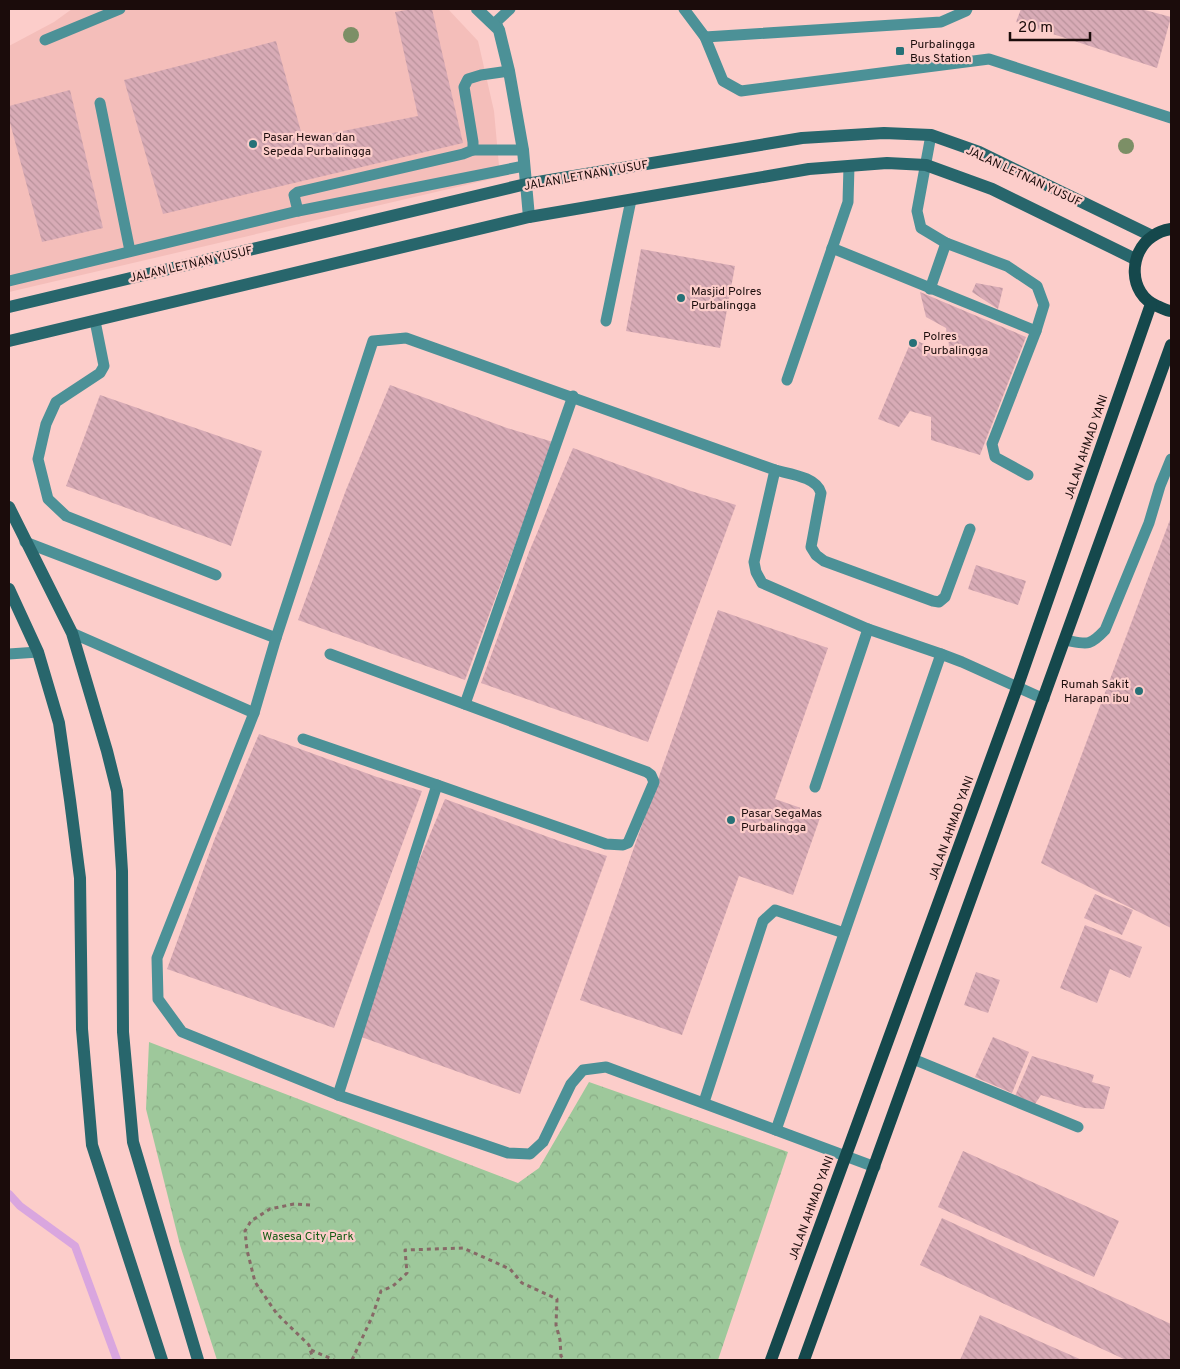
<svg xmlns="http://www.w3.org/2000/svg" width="1180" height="1369" viewBox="0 0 1180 1369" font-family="Overpass,sans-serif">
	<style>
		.built { fill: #f4beba }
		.park { fill: url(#park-crowns) }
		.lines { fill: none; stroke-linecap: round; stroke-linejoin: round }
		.stream { stroke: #d9a6df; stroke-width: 8 }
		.building { fill: url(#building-back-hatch) }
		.path { stroke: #876967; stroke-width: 3; stroke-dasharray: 4 4; stroke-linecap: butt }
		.lane { stroke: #4c9197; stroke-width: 11 }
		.street { stroke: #4c9197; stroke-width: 12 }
		.secondary { stroke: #28666c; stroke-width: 12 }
		.primary { stroke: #15484c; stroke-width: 12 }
		.tree { fill: #7c8f66 }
		.poi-dot { fill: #267177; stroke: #fccdca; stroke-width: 2 }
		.labels { text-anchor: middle; stroke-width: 4.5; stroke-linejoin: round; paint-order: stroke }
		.poi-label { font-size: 12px; fill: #1b0c0b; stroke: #fccdca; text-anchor: start }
		.street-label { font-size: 12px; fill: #1b0c0b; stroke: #fccdca }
		.park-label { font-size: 12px; fill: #135c14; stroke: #fccdca }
	</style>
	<defs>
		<pattern id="park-crowns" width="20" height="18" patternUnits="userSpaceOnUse" patternTransform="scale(1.25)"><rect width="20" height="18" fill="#9ec89b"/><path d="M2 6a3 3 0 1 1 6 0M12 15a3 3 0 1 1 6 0" fill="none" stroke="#88ab84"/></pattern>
		<pattern id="building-back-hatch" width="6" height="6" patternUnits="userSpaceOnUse" patternTransform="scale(1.25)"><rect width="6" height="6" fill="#d8abb6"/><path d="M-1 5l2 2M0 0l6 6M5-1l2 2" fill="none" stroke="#b9929b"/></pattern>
	</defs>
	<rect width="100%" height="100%" fill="#fccdca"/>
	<path class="built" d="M72,9H448L478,41L494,111L500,177L9,292V46L54,22Z"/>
	<path class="park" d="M149,1042L518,1183L539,1168L589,1082L788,1152L718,1360H217L180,1245L146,1109Z"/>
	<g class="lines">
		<path class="stream" d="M9,1194L20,1206L75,1246L117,1360"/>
	</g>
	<g class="building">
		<path d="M412,9H432L463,143L163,214L124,80L276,41L303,139L418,116L395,12Z"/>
		<path d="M1021,9H1141L1171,17L1157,68L1016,22Z"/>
		<path d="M70,90L103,228L42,242L9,119V106Z"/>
		<path d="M641,249L735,266L720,348L626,331Z"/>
		<path d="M976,283L1003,288L998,309L972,292Z"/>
		<path d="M920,292L1026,337L980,455L931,440V417L910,411L899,427L878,419L912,339L944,352L949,346L946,328L926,317Z"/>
		<path d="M390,385L507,428L553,442L465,680L298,620L346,490Z"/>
		<path d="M100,395L262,451L231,546L66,486Z"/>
		<path d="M573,448L691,491L736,505L648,742L481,683L529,552Z"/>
		<path d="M1171,517V928L1041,863Z"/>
		<path d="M976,565L1026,581L1018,605L968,589Z"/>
		<path d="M718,610L828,648L775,799L821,815L793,895L739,876L682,1035L580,1000Z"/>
		<path d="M259,734L377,777L422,791L334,1028L167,969L215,838Z"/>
		<path d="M445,799L562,842L607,856L520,1094L353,1034L401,903Z"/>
		<path d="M1095,894L1133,910L1122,935L1084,918Z"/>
		<path d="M1085,925L1142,947L1130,978L1110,969L1097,1003L1060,988Z"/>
		<path d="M976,972L1000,980L988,1013L964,1005Z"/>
		<path d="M993,1037L1029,1052L1012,1093L975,1077Z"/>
		<path d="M1032,1056L1094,1075L1092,1082L1110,1087L1104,1109L1084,1108L1041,1095L1035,1104L1015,1096Z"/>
		<path d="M963,1151L1119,1221L1094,1277L938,1207Z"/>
		<path d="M942,1218L1171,1324V1360H1126L920,1265Z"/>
		<path d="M980,1315L1082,1360H960Z"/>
	</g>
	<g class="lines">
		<g class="path">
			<path d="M310,1205L294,1204L270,1209L251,1221L245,1231L247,1250L255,1282L277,1314L309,1345L313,1360"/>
			<path d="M311,1350L334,1360"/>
			<path d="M352,1360L372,1317L381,1291L393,1286L407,1273L405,1250L463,1248L510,1269L522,1283L557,1299L556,1325L560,1340L561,1356L565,1360"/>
		</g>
		<g class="lane">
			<path d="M684,9L705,37L723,81L741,91L989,59L1171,118"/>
			<path d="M499,30L496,22L510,9"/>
			<path d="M705,37L941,22L966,11L967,9"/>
			<path d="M45,40L120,9"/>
			<path d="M100,103L130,251"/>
			<path d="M931,135L917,211L921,228L946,243L1007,266L1037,286L1044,305L1036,331"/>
			<path d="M473,150H523"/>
			<path d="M298,211L294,195L298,192L463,154L473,150V142L464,87L468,79L481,75L509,71"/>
			<path d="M832,248L1036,331L992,444L995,457L1028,475"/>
			<path d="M9,281L298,211L524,166"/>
			<path d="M930,289L946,243"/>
			<path d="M95,321L104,366L100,373L56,402L46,424L38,459L48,499L66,516L216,575"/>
			<path d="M606,321L631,200"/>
			<path d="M787,380L848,202L849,166"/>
			<path d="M775,470C790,474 817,477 821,493L811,547L816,555L824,561L933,601L939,602L945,597L970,529"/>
			<path d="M25,542L276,638"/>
			<path d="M72,633L254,713"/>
			<path d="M1065,640C1087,644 1089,647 1105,630L1149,523L1160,486L1171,459"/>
			<path d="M9,654L38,652"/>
			<path d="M330,654L647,772L651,775L654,782L628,843L623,845L606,844L437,785L338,1095"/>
			<path d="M465,704L573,396"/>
			<path d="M303,739L437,785"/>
			<path d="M815,787L868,629"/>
			<path d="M913,1059L1078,1127"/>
			<path d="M704,1102L763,921L775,910L844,933"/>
			<path d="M776,1130L941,654L962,662L1044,699"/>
			<path d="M875,1167L606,1067L583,1070L571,1084L543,1142L530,1154L508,1153L338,1095L182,1032L158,999L157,958L254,713L276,638L373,341L406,338L775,470L754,562L756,572L762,583L868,629L941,654"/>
		</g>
		<path class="street" d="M477,9L499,30L509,71L523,150L529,217"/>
		<g class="secondary">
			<path d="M9,307L526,184L802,138L884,133L931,135L979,152L1152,236"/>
			<path d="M9,341L529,217L809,169L887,163L926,165L992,189L1135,259"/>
			<path d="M9,507L72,633L107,751L117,791L122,871L123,1032L133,1142L198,1360"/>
			<path d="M9,589L38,652L59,723L70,800L80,878L82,1029L92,1145L162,1360"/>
		</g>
		<g class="primary">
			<path d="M1171,229C1165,230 1158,232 1153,236C1128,252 1128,294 1157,306C1162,308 1166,311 1171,311"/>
			<path d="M771,1360L1017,688L1151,304"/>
			<path d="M804,1360L1171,345"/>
		</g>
	</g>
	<g class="tree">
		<circle cx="351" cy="35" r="8"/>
		<circle cx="1126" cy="146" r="8"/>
	</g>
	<g class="poi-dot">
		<rect x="895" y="46" width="10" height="10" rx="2.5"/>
		<circle cx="253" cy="144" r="5"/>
		<circle cx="681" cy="298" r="5"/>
		<circle cx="913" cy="343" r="5"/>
		<circle cx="1139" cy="691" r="5"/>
		<circle cx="731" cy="820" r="5"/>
	</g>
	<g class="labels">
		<g class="poi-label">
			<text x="910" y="48">Purbalingga<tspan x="910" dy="14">Bus Station</tspan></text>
			<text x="263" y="141">Pasar Hewan dan<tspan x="263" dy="14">Sepeda Purbalingga</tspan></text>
			<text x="691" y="295">Masjid Polres<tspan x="691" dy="14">Purbalingga</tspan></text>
			<text x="923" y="340">Polres<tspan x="923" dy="14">Purbalingga</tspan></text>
			<text x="1129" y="688" text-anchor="end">Rumah Sakit<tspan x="1129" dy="14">Harapan ibu</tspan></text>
			<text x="741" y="817">Pasar SegaMas<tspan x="741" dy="14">Purbalingga</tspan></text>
		</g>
		<g class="street-label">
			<text transform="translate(586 175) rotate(-10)" y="4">JALAN LETNAN YUSUF</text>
			<text transform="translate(1024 176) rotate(25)" y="4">JALAN LETNAN YUSUF</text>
			<text transform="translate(191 264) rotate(-13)" y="4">JALAN LETNAN YUSUF</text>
			<text transform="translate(1086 447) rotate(-71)" y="4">JALAN AHMAD YANI</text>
			<text transform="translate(951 828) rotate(-70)" y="4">JALAN AHMAD YANI</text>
			<text transform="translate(811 1208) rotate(-70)" y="4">JALAN AHMAD YANI</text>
		</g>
		<g class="park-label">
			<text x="308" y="1240">Wasesa City Park</text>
		</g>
	</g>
	<rect width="1180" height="1369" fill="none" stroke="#1b0c0b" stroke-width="20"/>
	<path d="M1010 32v8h80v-8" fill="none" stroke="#1b0c0b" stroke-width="2.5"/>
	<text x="1018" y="32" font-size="15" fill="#1b0c0b" stroke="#fccdca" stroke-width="4" paint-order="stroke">20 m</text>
</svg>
